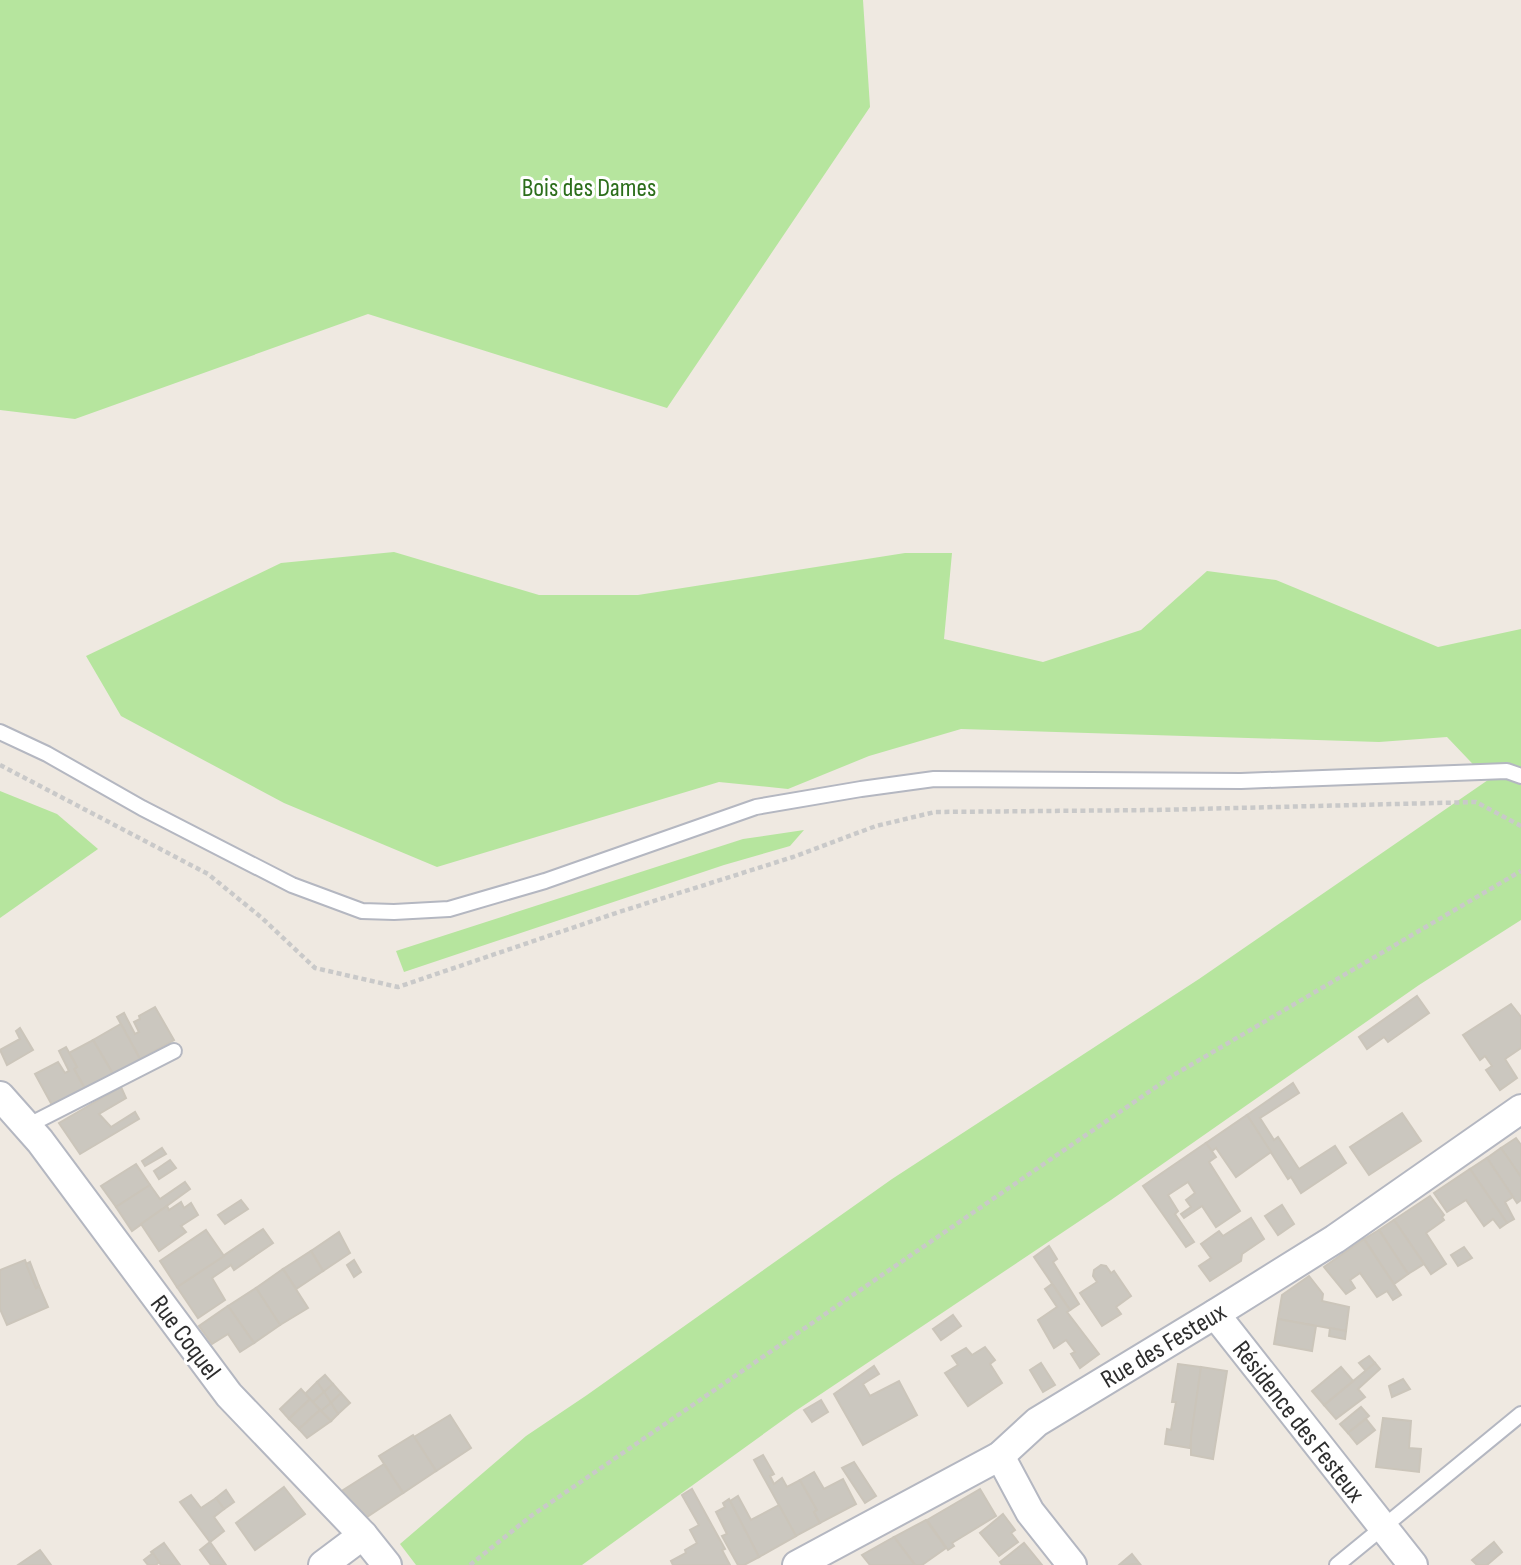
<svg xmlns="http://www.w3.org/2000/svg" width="1521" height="1565" viewBox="0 0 1521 1565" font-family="'Sofia Sans Condensed',sans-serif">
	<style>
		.green { fill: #b6e59e }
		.building { fill: #cbc7bf; stroke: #cbc5ba; stroke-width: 2 }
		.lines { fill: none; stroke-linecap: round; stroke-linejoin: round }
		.service-casing { stroke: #b4b7c1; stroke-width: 18 }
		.minor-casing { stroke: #b4b7c1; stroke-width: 32 }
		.path { stroke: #c9c9c9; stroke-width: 4.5; stroke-dasharray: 5 3.5; stroke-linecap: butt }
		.service { stroke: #fff; stroke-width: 14 }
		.minor { stroke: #fff; stroke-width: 28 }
		.labels { text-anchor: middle; stroke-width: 6; stroke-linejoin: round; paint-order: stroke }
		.park-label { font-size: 26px; fill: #2c6e1b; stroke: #fff }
		.street-label { font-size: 26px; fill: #2e2e2e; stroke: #fff }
	</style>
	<rect width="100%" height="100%" fill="#efe9e1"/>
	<g class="green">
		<path d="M0,0H863L870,107L667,408L368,314L75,419L0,410Z"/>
		<path d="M394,552L539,595H638L905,553H952L944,639L1043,662L1141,630L1207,571L1276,580L1438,647L1521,629V920L1419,985L1111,1200L794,1412L582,1565H416L400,1544L526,1436L587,1395L892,1179L1199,979L1488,780L1447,737L1379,742L961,729L869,756L788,789L719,782L437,867L284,803L121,716L86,656L281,563Z"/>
		<path d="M0,791L57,814L98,849L0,918Z"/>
		<path d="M804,830L790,846L724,865L404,972L396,951L743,839Z"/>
	</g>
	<g class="building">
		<path d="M1417,996L1429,1013L1388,1042L1384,1037L1367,1049L1359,1037Z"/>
		<path d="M1511,1004L1521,1017V1048L1505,1059L1517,1078L1500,1090L1486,1070L1492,1066L1485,1056L1480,1060L1463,1035Z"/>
		<path d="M155,1007L174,1040L140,1059L117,1017L124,1013L135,1034L139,1032L134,1022L140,1019L139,1016Z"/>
		<path d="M121,1024L140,1059L113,1074L93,1040Z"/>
		<path d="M20,1028L33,1050L7,1065L0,1050L20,1039L16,1031Z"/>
		<path d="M93,1040L113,1074L85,1089L74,1069L77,1067L69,1053Z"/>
		<path d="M66,1047L77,1067L74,1069L85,1089L53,1107L35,1074L58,1062L65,1073L69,1071L59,1051Z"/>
		<path d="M1293,1083L1299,1093L1260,1118L1274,1140L1278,1137L1299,1169L1335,1146L1346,1163L1301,1193L1291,1177L1288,1179L1247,1115Z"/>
		<path d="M121,1087L126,1098L99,1114L111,1127L135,1112L139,1119L80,1154L59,1123Z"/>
		<path d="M1402,1113L1421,1141L1369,1175L1350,1147Z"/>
		<path d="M1247,1115L1271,1152L1236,1177L1216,1148L1212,1151L1206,1143Z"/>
		<path d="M1516,1138L1521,1145V1177L1501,1148Z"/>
		<path d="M1206,1143L1216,1157L1209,1162L1240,1211L1216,1227L1202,1206L1184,1218L1181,1214L1191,1207L1186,1200L1195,1193L1188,1182L1168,1195L1178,1211L1175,1214L1194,1242L1186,1247L1143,1186Z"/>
		<path d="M162,1148L166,1154L145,1166L142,1161Z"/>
		<path d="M1501,1148L1521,1177V1200L1517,1203L1487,1158Z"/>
		<path d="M1487,1158L1513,1197L1505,1202L1514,1219L1507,1223L1470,1169Z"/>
		<path d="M170,1160L176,1168L159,1179L154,1171Z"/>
		<path d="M136,1164L150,1185L116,1207L101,1186Z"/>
		<path d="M1470,1169L1507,1223L1500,1228L1493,1219L1484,1226L1466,1200L1447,1212L1434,1193Z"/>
		<path d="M185,1182L190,1189L132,1231L116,1207L150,1185L160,1199Z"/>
		<path d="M1430,1196L1444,1215L1442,1217L1444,1220L1426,1233L1446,1264L1431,1274L1394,1220Z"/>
		<path d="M241,1200L248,1209L225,1224L218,1215Z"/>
		<path d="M181,1202L184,1208L191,1203L198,1215L181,1226L186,1232L159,1251L141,1224L167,1206L169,1210Z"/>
		<path d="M1282,1205L1294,1224L1278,1235L1265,1216Z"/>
		<path d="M1251,1218L1264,1239L1242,1254L1241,1261L1210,1281L1199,1266L1211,1258L1201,1244L1219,1231L1223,1236Z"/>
		<path d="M1394,1220L1424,1264L1408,1274L1379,1230Z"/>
		<path d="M263,1229L273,1243L234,1270L231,1265L212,1278L225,1300L198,1318L177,1287Z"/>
		<path d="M206,1230L224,1256L177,1287L160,1261Z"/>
		<path d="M1379,1230L1408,1274L1394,1284L1364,1239Z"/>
		<path d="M339,1232L350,1253L323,1271L311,1251Z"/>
		<path d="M1364,1239L1401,1295L1393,1300L1387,1291L1377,1297L1360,1273L1350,1280L1355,1288L1346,1294L1324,1267Z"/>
		<path d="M1049,1246L1057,1259L1053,1262L1079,1304L1070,1310L1034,1257Z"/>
		<path d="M1464,1247L1472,1258L1458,1266L1451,1255Z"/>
		<path d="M311,1251L323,1271L296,1289L283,1269Z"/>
		<path d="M25,1260L36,1288L39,1286L48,1307L7,1325L0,1309V1270Z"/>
		<path d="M354,1260L361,1272L354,1277L347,1265Z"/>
		<path d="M30,1262L39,1286L36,1288L26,1264Z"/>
		<path d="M1101,1265L1106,1266L1111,1273L1114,1271L1131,1296L1116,1307L1121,1314L1102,1326L1080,1293L1097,1282L1093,1276L1094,1270Z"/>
		<path d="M283,1269L308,1308L280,1325L256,1288Z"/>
		<path d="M1309,1276L1323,1294L1322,1301L1349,1307L1346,1331L1278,1319L1282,1295Z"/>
		<path d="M1052,1284L1070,1310L1067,1312L1099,1354L1080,1368L1071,1354L1075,1352L1066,1340L1054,1348L1038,1320L1057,1307L1045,1289Z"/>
		<path d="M256,1288L280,1325L254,1343L228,1306Z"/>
		<path d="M228,1306L254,1343L240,1352L228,1334L212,1344L199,1326Z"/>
		<path d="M953,1315L961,1326L941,1340L933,1329Z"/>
		<path d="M1278,1319L1316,1326L1312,1351L1274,1344Z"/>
		<path d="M1330,1328L1346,1331L1345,1339L1329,1336Z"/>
		<path d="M985,1347L995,1360L990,1364L1002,1383L968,1406L945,1373L958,1365L952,1356L966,1348L972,1355Z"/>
		<path d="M1369,1356L1375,1363L1366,1371L1359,1363Z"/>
		<path d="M1041,1363L1055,1385L1043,1392L1030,1370Z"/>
		<path d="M1375,1363L1380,1369L1358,1389L1365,1397L1336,1419L1324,1405Z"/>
		<path d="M1178,1364L1201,1367L1190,1448L1165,1444L1167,1429L1171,1430L1176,1402H1172Z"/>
		<path d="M874,1366L879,1374L863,1384L870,1396L899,1381L917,1415L863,1445L834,1394Z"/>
		<path d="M1201,1367L1227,1371L1213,1459L1191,1455V1437Z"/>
		<path d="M1341,1367L1353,1381L1324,1405L1312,1391Z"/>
		<path d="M325,1375L333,1384L324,1392L317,1382Z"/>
		<path d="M1403,1379L1410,1389L1392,1397L1389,1386Z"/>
		<path d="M317,1382L324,1392L313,1402L305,1394Z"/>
		<path d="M333,1384L341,1393L331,1403L324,1392Z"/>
		<path d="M301,1389L310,1399L289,1419L280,1409Z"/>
		<path d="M324,1392L331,1403L321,1411L313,1402Z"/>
		<path d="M341,1393L350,1403L338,1414L331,1403Z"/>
		<path d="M310,1399L320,1410L299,1429L289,1419Z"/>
		<path d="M821,1400L828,1412L812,1422L804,1410Z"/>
		<path d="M331,1403L338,1414L331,1421L321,1411Z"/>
		<path d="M1361,1407L1369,1416L1348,1433L1340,1424Z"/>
		<path d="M320,1410L331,1421L307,1438L299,1429Z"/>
		<path d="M450,1415L471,1448L436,1471L414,1437Z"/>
		<path d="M1383,1418L1411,1421L1409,1448L1421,1449L1419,1472L1376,1467Z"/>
		<path d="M1366,1419L1375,1430L1357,1444L1348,1433Z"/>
		<path d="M413,1435L436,1471L403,1493L379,1456Z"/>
		<path d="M763,1455L774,1474L770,1476L774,1484L782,1478L787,1487L800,1480L817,1510L814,1512L820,1523L796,1536L754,1460Z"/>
		<path d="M854,1462L876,1496L865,1503L842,1468Z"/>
		<path d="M384,1464L403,1493L367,1517L356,1516L337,1494Z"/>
		<path d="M814,1472L824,1489L843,1479L856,1504L820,1523L814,1512L817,1510L800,1480Z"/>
		<path d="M284,1487L305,1514L255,1550L236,1523Z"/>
		<path d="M692,1489L725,1549L722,1550L730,1565H673L671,1561L686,1553L685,1550L697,1543L690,1530L699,1525L682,1495Z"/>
		<path d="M980,1489L996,1516L952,1543L954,1546L948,1550L927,1520Z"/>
		<path d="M226,1490L234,1502L224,1509L216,1498Z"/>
		<path d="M191,1495L201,1508L216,1498L224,1509L214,1517L224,1531L210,1542L180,1502Z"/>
		<path d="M738,1496L751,1520L779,1505L796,1536L759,1557L730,1501Z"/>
		<path d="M729,1499L759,1557L744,1565H738L722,1536L727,1534L716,1512L725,1507L723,1503Z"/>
		<path d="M1003,1514L1015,1530L1011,1533L1018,1542L999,1556L980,1533Z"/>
		<path d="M926,1520L946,1548L922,1565H915L894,1537Z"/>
		<path d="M894,1537L915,1565H870L862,1555Z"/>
		<path d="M210,1542L226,1565H211L200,1550Z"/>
		<path d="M1494,1542L1502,1552L1487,1565H1477L1472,1560Z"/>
		<path d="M164,1543L180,1565H161L151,1552Z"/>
		<path d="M1024,1543L1042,1565H1002L1000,1562Z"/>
		<path d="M40,1550L51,1565H18Z"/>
		<path d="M153,1553L159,1562L156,1565H148L144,1560Z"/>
		<path d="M1132,1554L1140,1564L1119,1565Z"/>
	</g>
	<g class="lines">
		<defs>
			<g id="service">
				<path d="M0,732L47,754L142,808L292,885L362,911L394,912L449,909L545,881L756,807L861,789L934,779L1241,781L1507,771L1521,776"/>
				<path d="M27,1126L174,1051"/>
				<path d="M1337,1565L1521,1414"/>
			</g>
			<g id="minor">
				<path d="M0,1096L40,1141L229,1395L363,1535L387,1565"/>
				<path d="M1215,1314L1413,1565"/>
				<path d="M1000,1456L1030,1512L1072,1565"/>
				<path d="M323,1565L363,1535"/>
				<path d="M797,1565L1000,1456L1037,1422L1215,1314L1335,1239L1521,1109"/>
			</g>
		</defs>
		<use href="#service" class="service-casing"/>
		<use href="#minor" class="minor-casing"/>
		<g class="path">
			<path d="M0,765L208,874L262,918L315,968L398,987L619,912L793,857L876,826L935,812L1156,810L1476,802L1521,826"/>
			<path d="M470,1565L531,1516L1172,1076L1521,871"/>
		</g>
		<use href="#service" class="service"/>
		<use href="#minor" class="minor"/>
	</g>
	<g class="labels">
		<g class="park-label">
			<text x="589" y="196">Bois des Dames</text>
		</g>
		<g class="street-label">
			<text transform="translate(186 1337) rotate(53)" y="9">Rue Coquel</text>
			<text transform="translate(1163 1345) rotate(-31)" y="9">Rue des Festeux</text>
			<text transform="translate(1299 1421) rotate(52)" y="9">Résidence des Festeux</text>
		</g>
	</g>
</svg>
